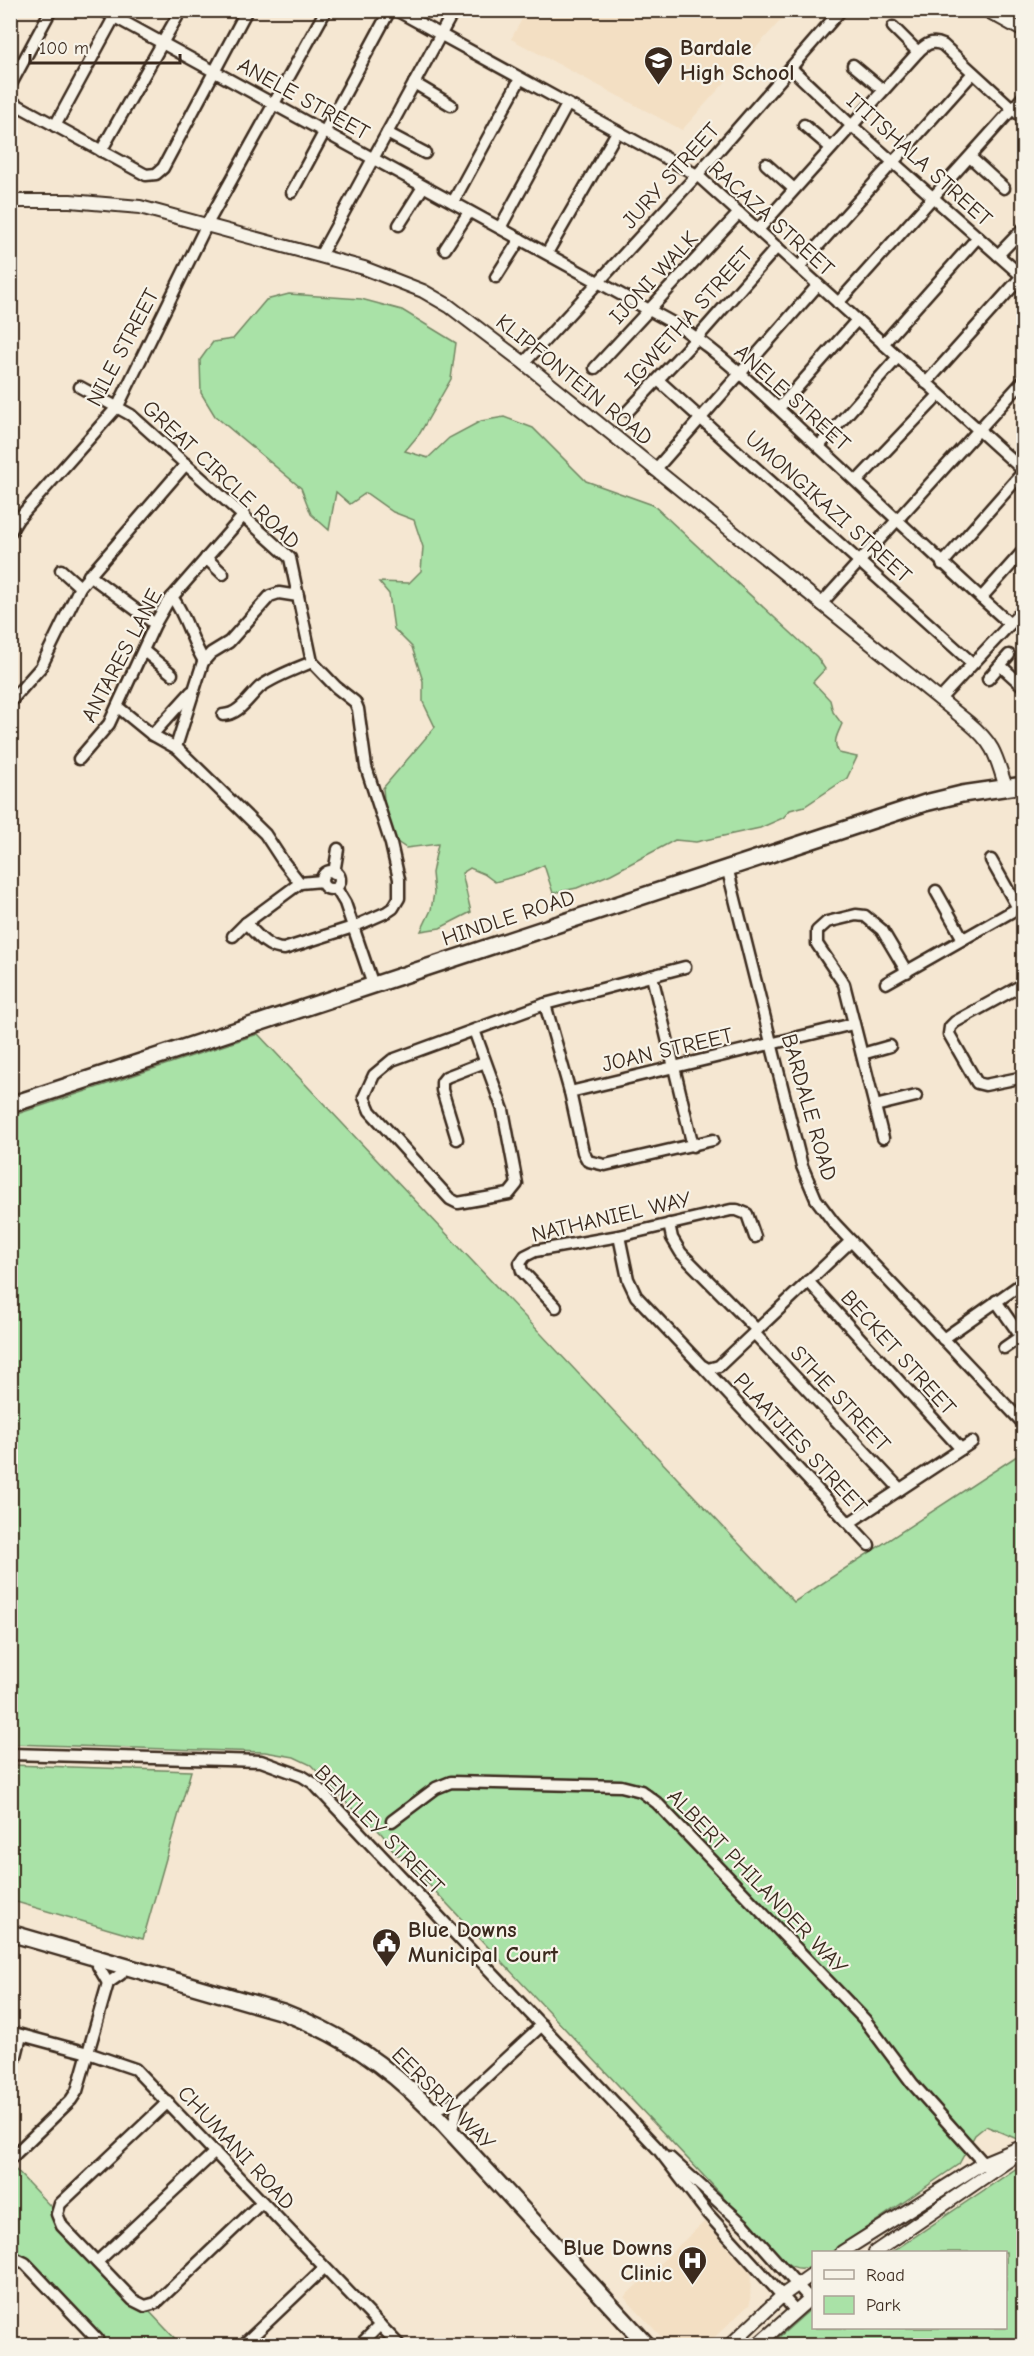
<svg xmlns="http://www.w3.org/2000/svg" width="1034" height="2356" viewBox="0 0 1034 2356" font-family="'Comic Neue',sans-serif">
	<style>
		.built { fill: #f3dfc3 }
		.green { fill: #a9e2a7; stroke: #728662; stroke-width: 1.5 }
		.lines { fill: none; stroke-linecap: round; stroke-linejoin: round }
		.minor-casing { stroke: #3b2a1e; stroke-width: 15 }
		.tertiary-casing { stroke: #3b2a1e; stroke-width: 16 }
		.secondary-casing { stroke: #3b2a1e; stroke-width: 20 }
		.minor { stroke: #f7f3e8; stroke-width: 10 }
		.tertiary { stroke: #f7f3e8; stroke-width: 12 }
		.secondary { stroke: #f7f3e8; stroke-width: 15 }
		.labels { text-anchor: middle; stroke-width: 4.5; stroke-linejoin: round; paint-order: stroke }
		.poi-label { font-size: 22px; font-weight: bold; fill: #3b2a1e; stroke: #f7f3e8; text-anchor: start }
		.street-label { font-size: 22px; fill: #3b2a1e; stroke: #f7f3e8 }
	</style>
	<rect width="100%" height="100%" fill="#f5e7d2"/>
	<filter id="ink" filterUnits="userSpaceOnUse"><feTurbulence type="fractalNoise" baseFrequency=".0167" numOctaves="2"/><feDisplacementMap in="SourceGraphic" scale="12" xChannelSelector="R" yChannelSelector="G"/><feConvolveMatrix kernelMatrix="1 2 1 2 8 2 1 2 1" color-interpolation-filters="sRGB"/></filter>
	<g filter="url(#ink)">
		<g class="built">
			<path d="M527,10H789V11L682,130L511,39Z"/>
			<path d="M704,2222L751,2273L750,2304L706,2345H669L624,2297Z"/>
		</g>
		<g class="green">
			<path d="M289,294L361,299L402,310L456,343L451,379L420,433L405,451L428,458L449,438L481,421L504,417L533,428L586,481L653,505L817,657L825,669L813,682L830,700L833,712L842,724C837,735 832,742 839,753L857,757L847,778L805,806L790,810L783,818L760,828L696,842L675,840L611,874L577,888L553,893L544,865L524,874L495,882L484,874L470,868L462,873L471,912L440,928L421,931L431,910L434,893L432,873L438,844L406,848L387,835L383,788L435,727L423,702V681L412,647L394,629L389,594L379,582L409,583L421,571L423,547L414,520L393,512L366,493L350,504L336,492L329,530L311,514L301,488L215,416L201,393L200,360L213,342L233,339L266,300Z"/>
			<path d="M258,1034L794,1602L1023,1452V2140L1022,2141L986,2126L975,2135L959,2164L831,2252H814L813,2265C804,2270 794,2269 785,2262L401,1855H396C386,1839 379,1827 362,1819L311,1765L294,1757L265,1752L11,1744V1116Z"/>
			<path d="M11,1765L191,1771L143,1939L13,1901L11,1902Z"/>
			<path d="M10,2164L54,2210L58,2226L135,2307L148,2310L181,2345H103L99,2336L25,2256L11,2251Z"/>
			<path d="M1023,2164V2345H770L813,2307L814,2328H1006V2252H892Z"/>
		</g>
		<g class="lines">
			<defs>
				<g id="minor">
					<path d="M102,10L682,328C732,362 775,406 819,447C883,506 945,566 1010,624"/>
					<path d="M396,10L697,175L1024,471L942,564"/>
					<path d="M893,27L918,52"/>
					<path d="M853,65L883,90"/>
					<path d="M791,68L851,125L1024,278"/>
					<path d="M414,83L451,105"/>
					<path d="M10,86L51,10"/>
					<path d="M10,101L146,175L156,174L163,168L247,10"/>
					<path d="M804,125L831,148"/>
					<path d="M55,126L118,10"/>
					<path d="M387,133L425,153"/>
					<path d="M101,151L181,10"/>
					<path d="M970,157L1004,188"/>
					<path d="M766,164L794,189"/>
					<path d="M292,192L390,10"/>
					<path d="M453,202L520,79"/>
					<path d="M399,225L423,187"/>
					<path d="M500,228L567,105"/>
					<path d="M758,230L918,52C926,44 932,40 943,45L1024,119"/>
					<path d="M445,249L469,212"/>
					<path d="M547,253L617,132"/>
					<path d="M998,255L1024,228"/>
					<path d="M320,256L454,10"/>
					<path d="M799,267L973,73"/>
					<path d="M496,277L520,239"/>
					<path d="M838,303L1024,96"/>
					<path d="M883,344L978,237"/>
					<path d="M524,363L697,175L841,10"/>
					<path d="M595,368L739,213"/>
					<path d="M658,380L972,663"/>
					<path d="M926,383L1022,276"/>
					<path d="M80,387L131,415L290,558L312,662L336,687L355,702L358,709L366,767L391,844L399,879V898L393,908L387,912L353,927L284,949C268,949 256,934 246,923"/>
					<path d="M779,408L857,320"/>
					<path d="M628,411L697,338L777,247"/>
					<path d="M819,446L898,357"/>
					<path d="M655,470L818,285"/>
					<path d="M857,481L939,395"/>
					<path d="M10,532L18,519L118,406L207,224L326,10"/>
					<path d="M206,558L223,574"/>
					<path d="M61,570L80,587"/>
					<path d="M89,575L155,624"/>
					<path d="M172,597C187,617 191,641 204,661"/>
					<path d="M981,598L1024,550"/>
					<path d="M821,604L1024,380"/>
					<path d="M144,651L172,674"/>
					<path d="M1001,666L1024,687"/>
					<path d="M988,679L1009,655"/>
					<path d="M940,699L1024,609"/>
					<path d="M10,702L41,667L80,587L186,464"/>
					<path d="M118,707L151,734L178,749L265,834L282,860L300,883"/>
					<path d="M223,715C239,715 249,697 260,687C275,676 295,669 312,662"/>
					<path d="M152,735L191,692"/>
					<path d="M176,747L203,662L211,653L229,642L270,596L279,593L298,596"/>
					<path d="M79,759L109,724L155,624L167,603L244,515"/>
					<path d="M991,860L1018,908"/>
					<path d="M727,867L802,1166L816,1199L834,1223L1024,1424"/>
					<circle cx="331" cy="880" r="9"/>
					<path d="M334,873L338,849"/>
					<path d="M336,888L345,903L373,985"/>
					<path d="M936,891L963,939"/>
					<path d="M233,936L246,923L300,883L322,881"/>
					<path d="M685,967L545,1004L570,1092L583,1152L588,1161L605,1165L713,1140"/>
					<path d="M652,976L693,1146"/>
					<path d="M886,983L1018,908H1024"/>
					<path d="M1024,984L955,1022L950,1027L949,1034L977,1083L985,1085L1024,1077"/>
					<path d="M474,1030L503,1110L517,1184L509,1194L458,1203L450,1199L370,1111L364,1097L374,1075L392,1060L545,1004"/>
					<path d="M862,1054L890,1046"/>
					<path d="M570,1092L853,1024"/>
					<path d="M875,1106L916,1096"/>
					<path d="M883,1138L844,984L817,944V931L827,922L856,915L865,916L882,930L907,972"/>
					<path d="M457,1139L442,1090V1082L446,1077L485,1062"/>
					<path d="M669,1224L672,1238L681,1253L757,1330"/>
					<path d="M619,1236L628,1279L636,1296L701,1365L708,1369L719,1366L851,1241"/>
					<path d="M808,1281L961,1449"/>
					<path d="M996,1301L1024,1341"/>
					<path d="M556,1307L522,1271L520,1263L525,1256L535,1251L619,1236L731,1210H737L747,1214L755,1237"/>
					<path d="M754,1333L900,1489"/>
					<path d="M943,1339L1024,1282"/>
					<path d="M1004,1348L1024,1334"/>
					<path d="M704,1368L869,1545"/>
					<path d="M849,1523L972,1442"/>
					<path d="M10,1754L261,1761L302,1776L313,1783L658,2149L708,2214L795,2310"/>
					<path d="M392,1821L436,1788L451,1782L621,1786L641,1791L657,1803L865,2020L912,2083L987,2167"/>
					<path d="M98,1966L108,1983"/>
					<path d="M10,2032L88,2053L135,2069L400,2346"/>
					<path d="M10,2064L16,2056L21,2036"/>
					<path d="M168,2102L60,2204L57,2214L62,2226L133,2300L145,2306L156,2303L262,2202"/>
					<path d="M430,2109L459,2102L542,2025"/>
					<path d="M451,2133L459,2102"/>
					<path d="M670,2158L745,2226L809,2298"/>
					<path d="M10,2159L71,2100L77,2091L108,1983L121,1974"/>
					<path d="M10,2256L25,2263L97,2339L99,2346"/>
					<path d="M97,2262L215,2152"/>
					<path d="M242,2346L324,2268"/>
					<path d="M359,2346L380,2325"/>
				</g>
				<g id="tertiary">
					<path d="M986,10L1024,31"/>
					<path d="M10,201H70L140,207L364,268L423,291L449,306L524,363L969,723C995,745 996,756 1006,788"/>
					<path d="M842,2252L983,2163L1024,2146"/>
					<path d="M875,2252L1015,2156"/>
					<path d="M729,2346L783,2295L814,2273"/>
					<path d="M756,2346L814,2295"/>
				</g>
				<g id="secondary">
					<path d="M10,1105L925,803L962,794L1024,785"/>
					<path d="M10,1933L283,2012C343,2035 385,2064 430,2109L648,2346"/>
				</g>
			</defs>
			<use href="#minor" class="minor-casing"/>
			<use href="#tertiary" class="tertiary-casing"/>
			<use href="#secondary" class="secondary-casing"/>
			<use href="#minor" class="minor"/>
			<use href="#tertiary" class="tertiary"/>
			<use href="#secondary" class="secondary"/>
		</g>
	</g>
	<defs>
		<symbol id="school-pin" viewBox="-11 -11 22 30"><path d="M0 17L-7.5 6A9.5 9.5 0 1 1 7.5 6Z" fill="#3b2a1e" stroke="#f7f3e8"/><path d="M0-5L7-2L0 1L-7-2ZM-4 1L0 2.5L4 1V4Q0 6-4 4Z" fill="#fff"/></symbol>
		<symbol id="civic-pin" viewBox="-11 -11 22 30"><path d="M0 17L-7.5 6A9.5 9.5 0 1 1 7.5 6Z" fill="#3b2a1e" stroke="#f7f3e8"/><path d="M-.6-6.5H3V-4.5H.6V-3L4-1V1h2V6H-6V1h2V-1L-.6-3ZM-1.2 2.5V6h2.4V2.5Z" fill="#fff"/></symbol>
		<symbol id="hospital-pin" viewBox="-11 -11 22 30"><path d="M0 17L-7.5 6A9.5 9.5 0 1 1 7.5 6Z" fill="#3b2a1e" stroke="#f7f3e8"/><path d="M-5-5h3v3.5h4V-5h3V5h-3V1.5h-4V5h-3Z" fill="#fff"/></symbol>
	</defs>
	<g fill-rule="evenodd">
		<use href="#school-pin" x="642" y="44" width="33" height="45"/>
		<use href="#civic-pin" x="370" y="1926" width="33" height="45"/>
		<use href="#hospital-pin" x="676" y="2244" width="33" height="45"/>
	</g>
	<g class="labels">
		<g class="poi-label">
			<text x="680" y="55">Bardale<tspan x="680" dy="25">High School</tspan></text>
			<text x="408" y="1937">Blue Downs<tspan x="408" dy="25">Municipal Court</tspan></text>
			<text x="672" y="2255" text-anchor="end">Blue Downs<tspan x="672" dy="25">Clinic</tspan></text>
		</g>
		<g class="street-label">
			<text transform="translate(304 98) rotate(29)" y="8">ANELE STREET</text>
			<text transform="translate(920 159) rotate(42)" y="8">ITITSHALA STREET</text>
			<text transform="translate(670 175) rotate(-48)" y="8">JURY STREET</text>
			<text transform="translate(772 218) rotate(42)" y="8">RACAZA STREET</text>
			<text transform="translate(653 277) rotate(-47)" y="8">IJONI WALK</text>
			<text transform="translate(688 316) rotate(-48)" y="8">IGWETHA STREET</text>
			<text transform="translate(122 347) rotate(-62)" y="8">NILE STREET</text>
			<text transform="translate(575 379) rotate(39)" y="8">KLIPFONTEIN ROAD</text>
			<text transform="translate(793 397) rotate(42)" y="8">ANELE STREET</text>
			<text transform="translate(222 474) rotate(43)" y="8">GREAT CIRCLE ROAD</text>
			<text transform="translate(829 506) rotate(42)" y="8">UMONGIKAZI STREET</text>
			<text transform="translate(121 655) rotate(-62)" y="8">ANTARES LANE</text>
			<text transform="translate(508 917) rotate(-18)" y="8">HINDLE ROAD</text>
			<text transform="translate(667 1049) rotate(-13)" y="8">JOAN STREET</text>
			<text transform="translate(810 1107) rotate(74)" y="8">BARDALE ROAD</text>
			<text transform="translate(611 1216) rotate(-13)" y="8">NATHANIEL WAY</text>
			<text transform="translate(899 1352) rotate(48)" y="8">BECKET STREET</text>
			<text transform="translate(841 1398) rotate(47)" y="8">STHE STREET</text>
			<text transform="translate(801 1443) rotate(47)" y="8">PLAATJIES STREET</text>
			<text transform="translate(380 1829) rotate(45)" y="8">BENTLEY STREET</text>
			<text transform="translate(758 1881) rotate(46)" y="8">ALBERT PHILANDER WAY</text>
			<text transform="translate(444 2098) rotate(45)" y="8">EERSRIV WAY</text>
			<text transform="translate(237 2147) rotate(47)" y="8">CHUMANI ROAD</text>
		</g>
	</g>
	<rect width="1034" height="2356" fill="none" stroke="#f7f3e8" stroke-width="36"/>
	<rect x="18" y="18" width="998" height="2320" fill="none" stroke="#3b2a1e" stroke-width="2" filter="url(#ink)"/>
	<rect x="812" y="2251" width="195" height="78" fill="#f7f3e8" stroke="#aca397" stroke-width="1.5"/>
	<rect x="824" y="2270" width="30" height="9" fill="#f7f3e8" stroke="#aca397" stroke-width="1.5"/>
	<text x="866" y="2281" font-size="18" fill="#3b2a1e">Road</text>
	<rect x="824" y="2296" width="30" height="18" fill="#a9e2a7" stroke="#aca397" stroke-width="1.5"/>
	<text x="866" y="2311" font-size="18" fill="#3b2a1e">Park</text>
	<path d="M30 54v9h150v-9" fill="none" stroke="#3b2a1e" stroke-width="3"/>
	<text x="39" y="54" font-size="18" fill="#3b2a1e" stroke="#f7f3e8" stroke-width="4.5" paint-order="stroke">100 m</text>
</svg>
